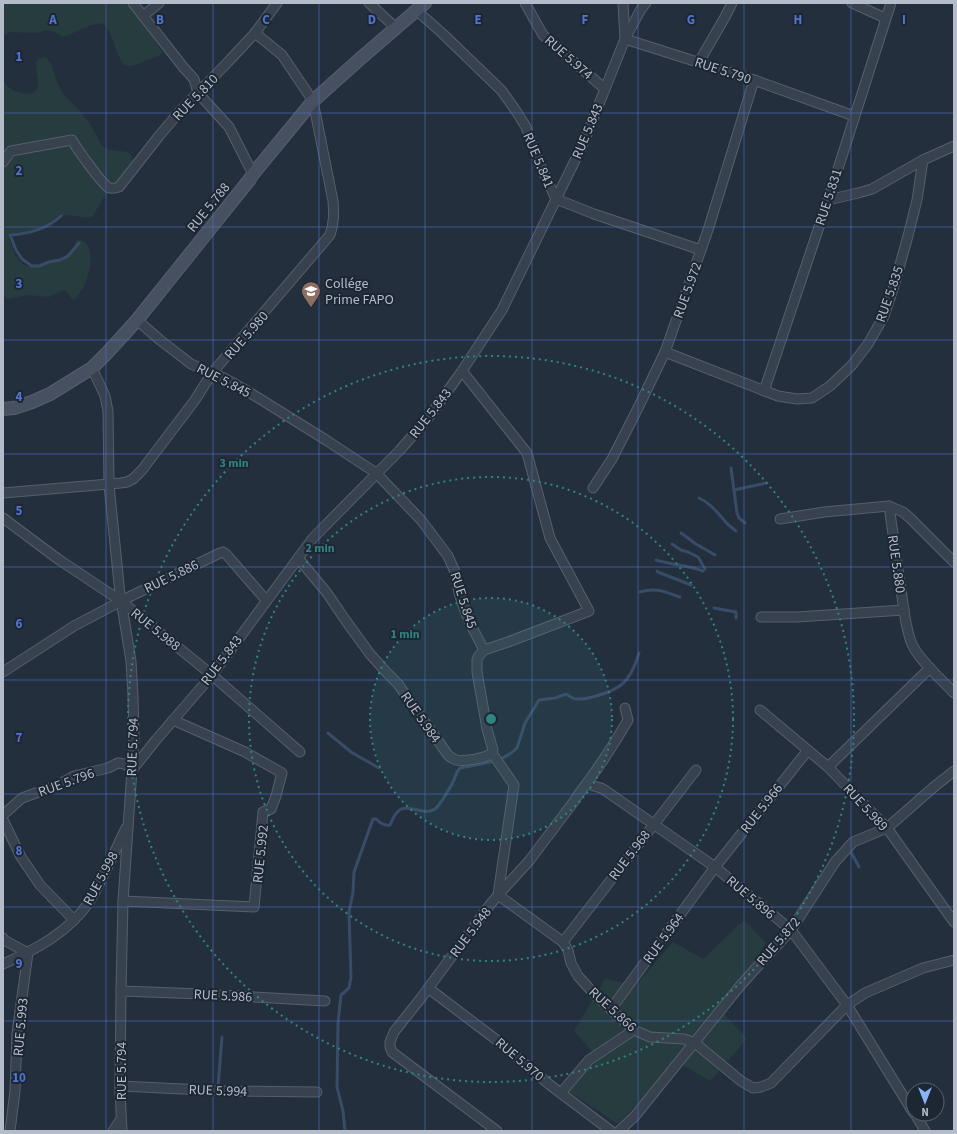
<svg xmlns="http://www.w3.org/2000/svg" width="957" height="1134" viewBox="0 0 957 1134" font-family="'Source Sans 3',sans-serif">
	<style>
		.green { fill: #263c3f }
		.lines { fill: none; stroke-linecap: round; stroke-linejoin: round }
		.stream { stroke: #394c67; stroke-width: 3 }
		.street-casing { stroke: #565f6c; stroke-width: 11 }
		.secondary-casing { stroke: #565f6c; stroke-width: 14 }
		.street { stroke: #38414e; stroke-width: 9 }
		.secondary { stroke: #465061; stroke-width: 12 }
		.grid { fill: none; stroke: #5274d3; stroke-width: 1; stroke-opacity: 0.55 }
		.ring { fill: none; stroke: #308480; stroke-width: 2; stroke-dasharray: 2 4 }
		.labels { text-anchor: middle; stroke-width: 4; stroke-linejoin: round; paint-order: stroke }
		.street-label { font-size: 14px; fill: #b4bcc9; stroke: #1d2633 }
		.poi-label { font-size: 14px; fill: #b4bcc9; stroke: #1d2633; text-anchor: start }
		.grid-label { font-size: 13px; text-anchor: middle; font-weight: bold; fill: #5274d3; stroke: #1d2633; stroke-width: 4; stroke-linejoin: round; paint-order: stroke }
		.centre { fill: #308480; stroke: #1d2633; stroke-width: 2 }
		.ring-label { font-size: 12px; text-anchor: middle; font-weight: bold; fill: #308480; stroke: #1d2633; stroke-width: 4; stroke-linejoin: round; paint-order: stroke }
	</style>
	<rect width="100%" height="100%" fill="#242f3e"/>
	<g class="green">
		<path d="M3,3H128L163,52C159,58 150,58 144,61C140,63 134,66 129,66C116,66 114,29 102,23L89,26L66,36H63L54,32L47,30L37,33L10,32L6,34L3,38Z"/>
		<path d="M3,57C6,65 2,75 4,81C7,91 32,100 37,88C42,80 27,57 46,57L51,64L57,82L63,94L78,109L89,123L96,134L101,145L106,148L111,150L128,152L132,157V160L130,165L102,200L93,216C85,220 77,215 68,215C60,216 56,222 50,226C39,232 24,233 13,235L9,238C12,248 15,259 25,265C32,269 60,262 67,256C72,251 75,247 76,240C98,238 90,274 84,286C82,290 78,295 75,299L73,300L66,291L63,290L49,297L28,295L8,299L4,296L3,292Z"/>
		<path d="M744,920L766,943L724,1014L747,1039L710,1081L677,1062L618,1124L568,1091L598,1059L574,1031L605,979L636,985L673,942L703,959Z"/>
	</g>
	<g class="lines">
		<g class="stream">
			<path d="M61,216C47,229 29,234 10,235L16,250L22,259L32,266H39L49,262L60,260L68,256L79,243"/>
			<path d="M731,468L737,513L739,518L745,523"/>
			<path d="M734,490L766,483"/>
			<path d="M699,498C710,503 716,511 724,520C727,524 732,528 736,531"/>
			<path d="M681,533L696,544L715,555"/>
			<path d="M672,544L681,550L688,552L698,557L705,569"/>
			<path d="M656,560C671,565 688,565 703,571"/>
			<path d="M657,571L658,572L691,585"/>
			<path d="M640,592C656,587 665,592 680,597"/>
			<path d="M714,608L736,612V618"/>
			<path d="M328,733L351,752L379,768"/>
			<path d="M851,852L859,867"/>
			<path d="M218,1087L222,1037"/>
			<path d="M345,1131L343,1111L337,1087L338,1023L341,995L349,988L351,977L349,912L353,892L354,872L373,819H376C380,823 384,826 390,825C392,820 395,812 401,809C412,805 425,816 435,809C441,804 451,786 454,780C456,775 456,772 460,768C478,764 503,763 517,748L525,723L539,700L555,698L566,694C569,696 573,699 576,699C588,700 612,692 621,685C630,678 636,663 639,653"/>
		</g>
		<defs>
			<g id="street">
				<path d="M133,3L184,68L194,79L198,93L229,127L253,174"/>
				<path d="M369,3L396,28"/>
				<path d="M525,3L543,35L605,89"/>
				<path d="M623,3L625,39L754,80L854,116"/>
				<path d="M852,3L885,18"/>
				<path d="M416,10L442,33L502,91L516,111L526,127L540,165L556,199L594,214L701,250"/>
				<path d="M143,16L159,3"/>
				<path d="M699,62L725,17L732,3"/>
				<path d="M923,160L954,146"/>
				<path d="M3,162L11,151L72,140C77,149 102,184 109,188C113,189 115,188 119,187L159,136L181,110L228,62L255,33L277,3"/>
				<path d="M137,320L160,340L191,364L224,378L244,389L326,440L376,473L421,520L448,556L455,572L459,593L465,611L472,627L484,650L508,642L589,611L550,538L527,453L462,371"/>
				<path d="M665,352L778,396L797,399L812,398L830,386L852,365L868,344L884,316L894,286L908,236L917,200L923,160L872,189L858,193L828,200"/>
				<path d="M92,368L105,396L108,411L109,485L120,594L131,661L133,696L134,736L132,770L123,901L121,991L120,1090L122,1131"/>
				<path d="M764,391L828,200L891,3"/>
				<path d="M593,488L612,459L637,410L665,352L708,230L754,80"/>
				<path d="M3,493L121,483L127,482L133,479L142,470L195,400L212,373L330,235C334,223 334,214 333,201L313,101L282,55L255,33"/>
				<path d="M3,518L58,559L121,601L212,675L300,752"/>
				<path d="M780,519L824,512L889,506"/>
				<path d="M298,558L327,593L346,621L370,654L388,674L398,684L448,755C450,757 452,758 454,759C461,763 486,758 492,753L493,750L487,729L477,672V660L478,657L484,650"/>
				<path d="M954,562L910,518L903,512L889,506C893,534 897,562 901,590C904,608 905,628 912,644C918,659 942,680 954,693"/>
				<path d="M761,617H797L904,610"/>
				<path d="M3,672L74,626L129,597L220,553L223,552L226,554L266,600"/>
				<path d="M760,710L828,767L887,828L954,922"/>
				<path d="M492,753L514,785L498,895L563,942L568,950L571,963L578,976L596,996L634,1030L650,1037L684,1039L695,1043L741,1081L753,1088L761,1087L771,1083L847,1005L865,993L923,968L954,960"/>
				<path d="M828,767L930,668"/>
				<path d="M587,784L601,788L606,791L715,867L791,930L847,1005L913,1112"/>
				<path d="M3,815L22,798L58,785L74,776L108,768L118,763L125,764L132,770L156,740L212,675L313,538L400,450L429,417L462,371L502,310L583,144L625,39L641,9L646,3"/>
				<path d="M3,820L21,857L40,885L74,920"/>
				<path d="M123,901L254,907L263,812L271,809L276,796L282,773L245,752L173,720"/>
				<path d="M3,938L4,940L28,953L17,1033L15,1091L10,1131"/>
				<path d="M563,942L696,770"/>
				<path d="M3,964C35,950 69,932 89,902C103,879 114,853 126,828"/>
				<path d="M428,988L494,1038L550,1085L611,1131"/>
				<path d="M121,991L203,994L325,1001"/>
				<path d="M611,1009L715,867L808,750"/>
				<path d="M120,1086L225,1091L317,1092"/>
				<path d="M561,1093L589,1060L634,1030"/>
				<path d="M915,1114L925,1131"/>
				<path d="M113,1131L121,1119"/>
				<path d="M497,1131L392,1052L390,1047V1042L394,1032L421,998L489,906L498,895L529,861L575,800C580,791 587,784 592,776C605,758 617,739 628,720L625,708"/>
				<path d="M619,1131L635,1116L740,986L757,967L791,930L835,862L853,842L887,828L935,786L954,771"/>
			</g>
			<path id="secondary" d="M3,409L14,408L32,402L50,394L92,368L108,352L137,320L250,179L253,174L313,101L361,58L425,3"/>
		</defs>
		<use href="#street" class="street-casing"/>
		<use href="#secondary" class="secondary-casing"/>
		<use href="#street" class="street"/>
		<use href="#secondary" class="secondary"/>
	</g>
	<path class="grid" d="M106,3V1131M213,3V1131M319,3V1131M425,3V1131M532,3V1131M638,3V1131M744,3V1131M851,3V1131M3,113H954M3,227H954M3,340H954M3,454H954M3,567H954M3,680H954M3,794H954M3,907H954M3,1021H954"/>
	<circle cx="491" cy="719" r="121" fill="#308480" fill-opacity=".12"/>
	<g class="ring">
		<circle cx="491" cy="719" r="121"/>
		<circle cx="491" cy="719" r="242"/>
		<circle cx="491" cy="719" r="363"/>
	</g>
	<defs>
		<symbol id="school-pin" viewBox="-11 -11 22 30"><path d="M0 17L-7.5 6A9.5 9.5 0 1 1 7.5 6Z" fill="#8d6e63" stroke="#1d2633"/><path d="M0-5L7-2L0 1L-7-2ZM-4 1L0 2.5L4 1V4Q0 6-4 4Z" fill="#fff"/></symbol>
	</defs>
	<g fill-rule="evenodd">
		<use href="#school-pin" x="300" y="280" width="22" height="30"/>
	</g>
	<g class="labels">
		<g class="street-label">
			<text transform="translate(569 57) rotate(41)" y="5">RUE 5.974</text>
			<text transform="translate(723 70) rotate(18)" y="5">RUE 5.790</text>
			<text transform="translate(195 97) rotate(-46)" y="5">RUE 5.810</text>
			<text transform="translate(587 131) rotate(-67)" y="5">RUE 5.843</text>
			<text transform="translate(539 160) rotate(67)" y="5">RUE 5.841</text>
			<text transform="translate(828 197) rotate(-72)" y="5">RUE 5.831</text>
			<text transform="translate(208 207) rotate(-51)" y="5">RUE 5.788</text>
			<text transform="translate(687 290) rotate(-70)" y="5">RUE 5.972</text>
			<text transform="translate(889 294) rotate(-71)" y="5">RUE 5.835</text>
			<text transform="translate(246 335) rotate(-49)" y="5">RUE 5.980</text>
			<text transform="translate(224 380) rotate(27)" y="5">RUE 5.845</text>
			<text transform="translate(430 413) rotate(-52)" y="5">RUE 5.843</text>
			<text transform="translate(897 564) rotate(82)" y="5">RUE 5.880</text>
			<text transform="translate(171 576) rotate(-26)" y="5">RUE 5.886</text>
			<text transform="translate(464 600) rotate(72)" y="5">RUE 5.845</text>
			<text transform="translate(156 629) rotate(39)" y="5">RUE 5.988</text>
			<text transform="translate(221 660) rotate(-53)" y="5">RUE 5.843</text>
			<text transform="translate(421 717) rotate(55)" y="5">RUE 5.984</text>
			<text transform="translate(132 747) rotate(-88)" y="5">RUE 5.794</text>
			<text transform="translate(66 782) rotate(-20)" y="5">RUE 5.796</text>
			<text transform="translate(866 807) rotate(47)" y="5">RUE 5.989</text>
			<text transform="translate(761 808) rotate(-52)" y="5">RUE 5.966</text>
			<text transform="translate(260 854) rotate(-84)" y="5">RUE 5.992</text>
			<text transform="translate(629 855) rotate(-53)" y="5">RUE 5.968</text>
			<text transform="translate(100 878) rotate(-62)" y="5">RUE 5.998</text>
			<text transform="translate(751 897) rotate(40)" y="5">RUE 5.896</text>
			<text transform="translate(470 932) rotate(-53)" y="5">RUE 5.948</text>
			<text transform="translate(663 938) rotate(-54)" y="5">RUE 5.964</text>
			<text transform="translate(778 941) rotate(-50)" y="5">RUE 5.872</text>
			<text transform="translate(223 995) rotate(3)" y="5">RUE 5.986</text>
			<text transform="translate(613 1009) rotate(42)" y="5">RUE 5.866</text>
			<text transform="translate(20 1027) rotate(-85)" y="5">RUE 5.993</text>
			<text transform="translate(520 1059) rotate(40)" y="5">RUE 5.970</text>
			<text transform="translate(121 1071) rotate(-90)" y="5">RUE 5.794</text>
			<text transform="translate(218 1090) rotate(2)" y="5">RUE 5.994</text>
		</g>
		<g class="poi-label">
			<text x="325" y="288">Collége<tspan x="325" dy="16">Prime FAPO</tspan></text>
		</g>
	</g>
	<g class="grid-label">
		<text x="53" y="24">A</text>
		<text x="160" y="24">B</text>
		<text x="266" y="24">C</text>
		<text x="372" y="24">D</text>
		<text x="478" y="24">E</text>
		<text x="585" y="24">F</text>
		<text x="691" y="24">G</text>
		<text x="798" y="24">H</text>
		<text x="904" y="24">I</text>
		<text x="19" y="61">1</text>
		<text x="19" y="175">2</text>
		<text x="19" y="288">3</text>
		<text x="19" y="401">4</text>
		<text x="19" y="515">5</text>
		<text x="19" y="628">6</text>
		<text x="19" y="742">7</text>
		<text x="19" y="855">8</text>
		<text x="19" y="968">9</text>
		<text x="19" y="1082">10</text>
	</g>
	<circle cx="491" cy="719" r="6" class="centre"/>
	<g class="ring-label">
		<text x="234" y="467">3 min</text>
		<text x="320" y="552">2 min</text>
		<text x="405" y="638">1 min</text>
	</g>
	<rect width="957" height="1134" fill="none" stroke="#b4bcc9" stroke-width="8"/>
	<g transform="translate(925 1102) rotate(180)"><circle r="19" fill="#1d2633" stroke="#59626f"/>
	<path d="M0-3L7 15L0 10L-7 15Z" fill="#8ab4f8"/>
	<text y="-6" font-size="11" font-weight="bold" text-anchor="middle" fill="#b4bcc9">N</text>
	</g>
</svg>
